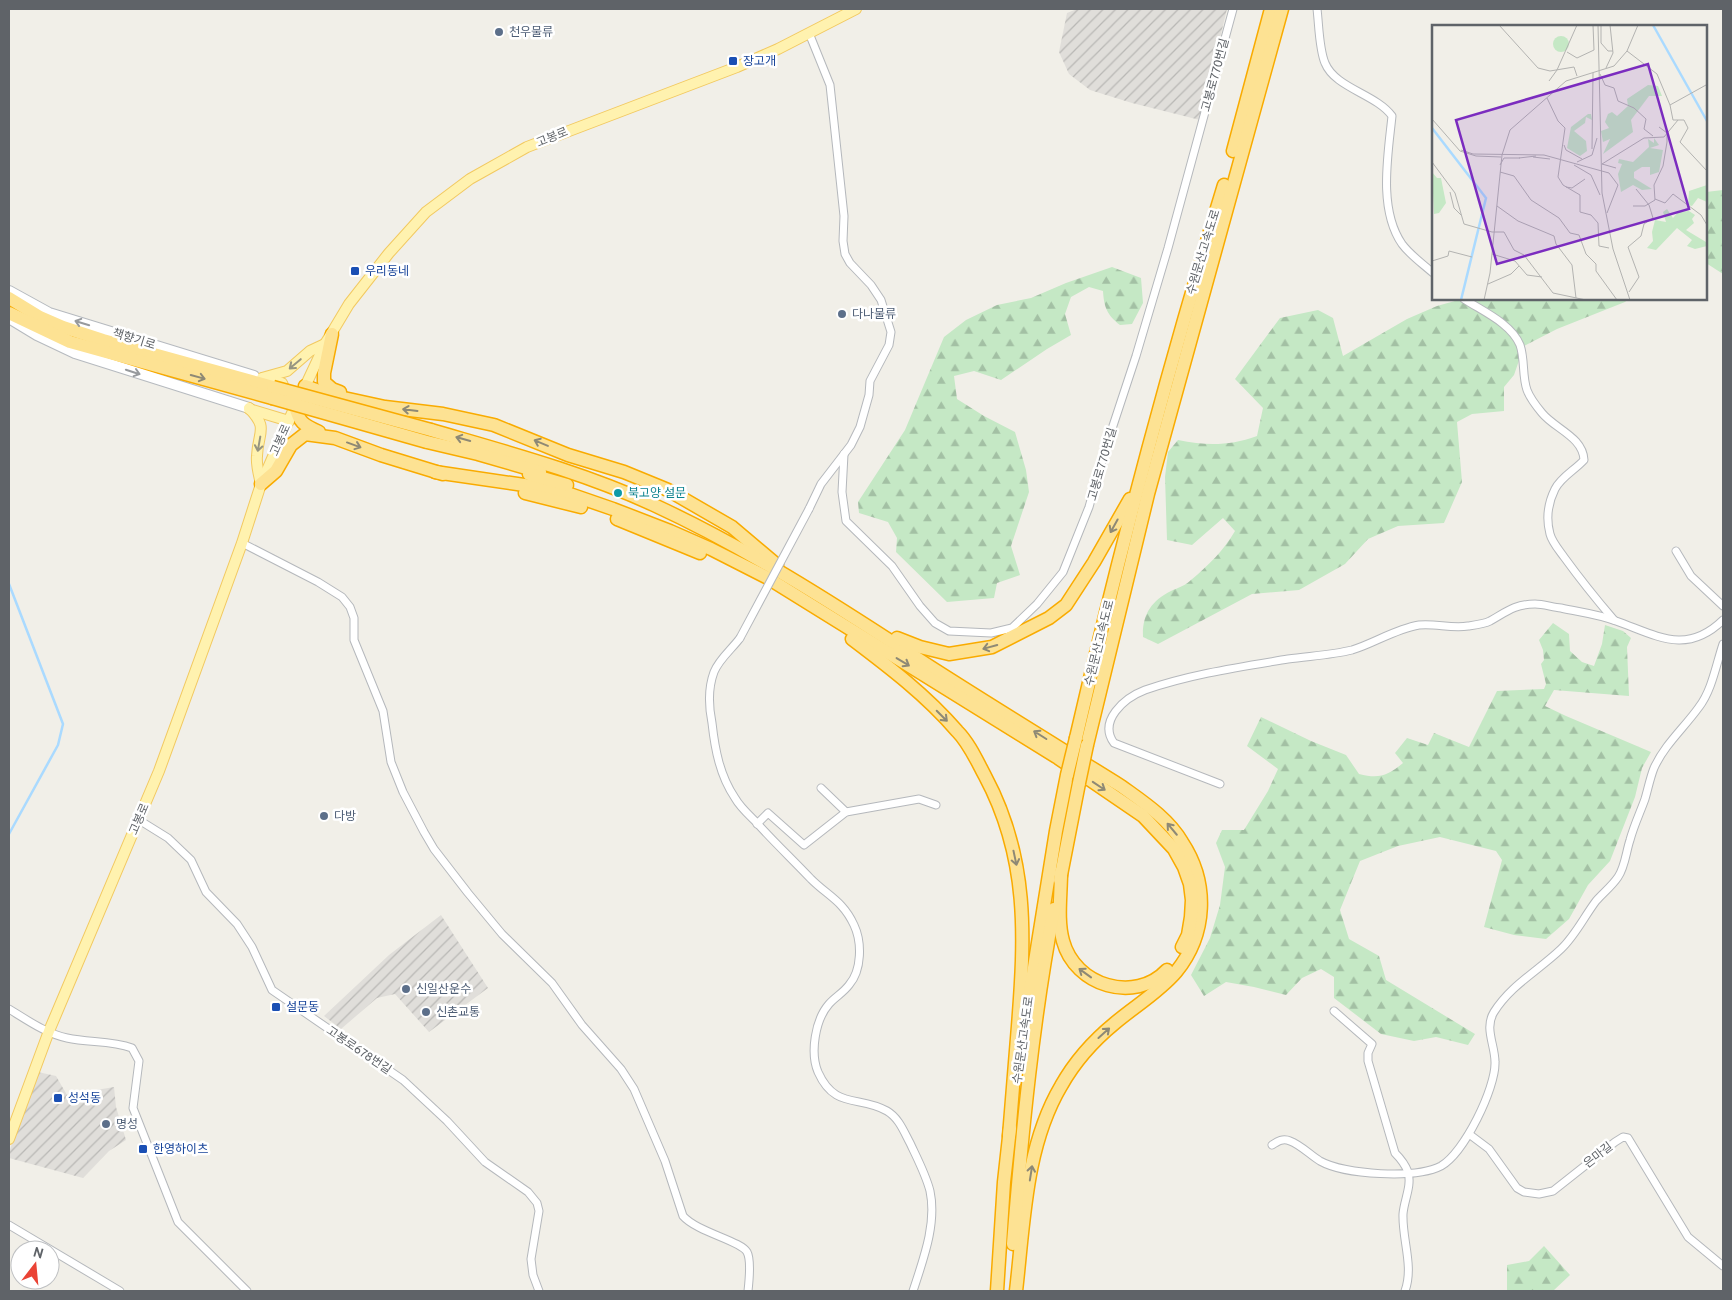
<svg xmlns="http://www.w3.org/2000/svg" width="1732" height="1300" viewBox="0 0 1732 1300" font-family="Overpass,'Noto Sans KR',sans-serif">
	<style>
		.industrial { fill: url(#industrial-furrows) }
		.forest { fill: url(#forest-firs) }
		.lines { fill: none; stroke-linecap: round; stroke-linejoin: round }
		.stream { stroke: #aadaff; stroke-width: 2.5 }
		.street-casing { stroke: #b5b8bc; stroke-width: 9 }
		.secondary-casing { stroke: #b6babf; stroke-width: 12 }
		.primary-casing { stroke: #f2c960; stroke-width: 12 }
		.highway-casing { stroke: #f9ab00; stroke-width: 15 }
		.street { stroke: #fff; stroke-width: 7 }
		.secondary { stroke: #fff; stroke-width: 10 }
		.primary { stroke: #fff2af; stroke-width: 10 }
		.highway { stroke: #fde293; stroke-width: 12 }
		.street-bridge-casing { stroke: #b5b8bc; stroke-width: 9; stroke-linecap: butt }
		.highway-bridge-casing { stroke: #f9ab00; stroke-width: 15; stroke-linecap: butt }
		.street-bridge { stroke: #fff; stroke-width: 7 }
		.highway-bridge { stroke: #fde293; stroke-width: 12 }
		.oneway { stroke: #979a9d }
		.oneway2 { stroke: #979581 }
		.oneway3 { stroke: #8e8975 }
		.service-dot { fill: #5c6f8a; stroke: #fff; stroke-width: 2 }
		.transit-dot { fill: #1a4fb4; stroke: #fff; stroke-width: 2 }
		.culture-dot { fill: #0f9aa8; stroke: #fff; stroke-width: 2 }
		.labels { text-anchor: middle; stroke-width: 5; stroke-linejoin: round; paint-order: stroke }
		.service-label { font-size: 12px; fill: #4e5e75; stroke: #fff; text-anchor: start }
		.transit-label { font-size: 12px; fill: #164399; stroke: #fff; text-anchor: start }
		.street-label { font-size: 12px; fill: #5f6368; stroke: #fff }
		.culture-label { font-size: 12px; fill: #0d838f; stroke: #fff; text-anchor: start }
		.inset-river { fill: none; stroke: #aadaff; stroke-width: 2.5 }
		.inset-road { fill: none; stroke: #b3b3b1; stroke-width: 1 }
		.view { fill: #7b2cbf; fill-opacity: 0.15; stroke: #7b2cbf; stroke-width: 2.5 }
		.inset-edge { fill: none; stroke: #5f6368; stroke-width: 2.5 }
	</style>
	<defs>
		<pattern id="industrial-furrows" width="10" height="10" patternUnits="userSpaceOnUse" patternTransform="scale(1.25)"><rect width="10" height="10" fill="#e0deda"/><path d="M-1 1l2-2M0 10L10 0M9 11l2-2" fill="none" stroke="#b9b8b5"/></pattern>
		<pattern id="forest-firs" width="22" height="20" patternUnits="userSpaceOnUse" patternTransform="scale(1.25)"><rect width="22" height="20" fill="#c5e8c5"/><path d="M5 1l3.5 6h-7zM16 11l3.5 6h-7z" fill="#a3c0a4"/></pattern>
	</defs>
	<rect width="100%" height="100%" fill="#f1efe8"/>
	<g class="industrial">
		<path d="M1077,9H1227L1200,120L1132,103L1090,90L1069,74L1059,52L1067,13Z"/>
		<path d="M441,915L488,988L429,1032L395,994L377,998L341,1029L324,1016L389,955Z"/>
		<path d="M38,1072L56,1076L67,1095L114,1087L116,1107L126,1140L109,1151L83,1178L9,1158V1152Z"/>
	</g>
	<g class="forest">
		<path d="M1723,190V274L1706,263V192Z"/>
		<path d="M1112,267L1141,278L1143,303L1132,324L1120,325C1107,315 1104,307 1103,291L1089,287L1071,297L1065,314L1071,335L1047,349L1001,380L974,371L954,376L957,399L984,416L1015,432L1026,470L1029,492L1011,546L1020,575L997,583L994,598L947,602L896,552L897,538L888,522L859,513L858,502L905,430L944,337L966,320L997,305L1031,298L1066,283Z"/>
		<path d="M1462,299H1628L1625,302L1557,329L1524,346L1514,375L1504,387V411L1472,414L1457,422L1462,482L1444,523L1398,526L1368,539L1345,564L1299,590L1252,594L1158,644L1143,637C1142,615 1151,601 1171,591C1178,588 1186,585 1191,580C1208,566 1224,550 1235,531L1223,518L1192,545L1167,540L1165,477L1168,452L1178,440C1207,446 1229,446 1257,436L1263,408L1235,379L1280,318L1318,310L1333,318L1343,356L1407,319L1437,306Z"/>
		<path d="M1553,623L1569,634L1570,651L1582,662L1594,666L1602,644L1605,625L1623,631L1631,638L1627,647L1629,696L1554,690L1545,706L1566,716L1651,752L1642,768L1635,797L1610,861L1588,885L1569,919L1546,939L1514,935L1484,927L1502,860L1496,851L1440,837L1398,846L1360,861L1340,910L1349,939L1379,956L1386,980L1475,1034L1468,1045L1436,1037L1414,1041L1381,1034L1334,998V977L1321,969L1302,978L1286,995L1254,987L1226,982L1204,996L1191,975L1210,938L1220,905L1225,867L1216,843L1222,830H1244L1268,791L1278,769L1247,746L1261,717L1311,741L1346,755L1359,774C1379,779 1387,776 1403,763L1395,753L1407,738L1428,745L1434,733L1469,747L1497,691L1544,689L1546,684L1541,664L1544,660L1543,650L1539,640Z"/>
		<path d="M1544,1246L1570,1275L1553,1291H1507V1265L1529,1261Z"/>
	</g>
	<g class="lines">
		<path class="stream" d="M9,584L63,724L58,745L9,834"/>
		<defs>
			<g id="street">
				<path d="M1317,9C1319,25 1319,49 1325,63C1335,88 1376,94 1392,116C1388,155 1378,209 1402,244C1410,255 1423,264 1433,273"/>
				<path d="M1464,299C1482,311 1511,323 1520,345C1525,359 1522,376 1527,390C1530,398 1537,407 1542,413C1555,429 1583,437 1584,460C1575,470 1561,477 1555,489C1548,503 1546,519 1550,534C1552,542 1559,550 1564,557C1580,579 1596,599 1614,620"/>
				<path d="M844,454L842,492L846,521L892,566L920,606L935,623L949,631L991,633L1012,628L1037,604L1063,572L1089,507L1105,450L1136,356L1168,248L1233,9"/>
				<path d="M809,509L821,484L851,445L860,427L869,395L870,381L889,345L891,332L881,300L871,285L850,263L845,254L843,241L844,216L830,85L809,33"/>
				<path d="M242,543L318,582L342,597L350,607L354,618V640L383,711L391,762L403,792L424,832L434,849L468,893L502,934L552,983L582,1025L621,1069L634,1089L665,1161L683,1216C697,1232 741,1241 747,1252C751,1259 749,1282 748,1291"/>
				<path d="M1676,551L1691,576L1723,606"/>
				<path d="M740,638C732,649 719,659 714,672C708,688 709,708 712,723C715,750 720,776 735,798C740,807 749,815 756,822C774,842 793,860 811,879C828,896 843,901 854,925C862,942 862,970 849,985C843,993 835,997 829,1004C815,1020 810,1053 818,1072C835,1110 859,1095 887,1111C899,1118 904,1132 910,1143C917,1158 926,1175 930,1191C937,1224 923,1260 913,1291"/>
				<path d="M1220,784L1114,743C1098,721 1124,698 1145,690C1191,674 1240,667 1288,659C1309,656 1332,655 1352,650C1375,643 1395,629 1419,625C1435,623 1452,629 1468,626C1475,625 1484,624 1490,621C1506,612 1515,604 1535,604C1543,604 1552,607 1561,608C1579,612 1598,614 1616,621C1656,635 1686,656 1723,620"/>
				<path d="M821,788L846,812"/>
				<path d="M139,820L168,838L191,860L206,892L237,924L252,947L272,990L403,1080L447,1121L485,1162L528,1192L537,1203L539,1211L531,1259L533,1275L539,1291"/>
				<path d="M757,824L768,813L804,845L846,812L919,799L936,805"/>
				<path d="M9,1009C27,1020 47,1034 67,1038C89,1043 111,1040 132,1048L139,1061L133,1108L178,1222L247,1291"/>
				<path d="M1334,1011L1372,1044L1368,1053V1061L1395,1153C1400,1158 1405,1164 1408,1172C1412,1186 1404,1200 1403,1214C1402,1240 1414,1266 1405,1291"/>
				<path d="M1469,1134L1489,1149L1517,1188L1524,1192L1539,1194L1553,1191L1615,1142L1623,1137L1628,1138L1688,1237L1723,1266"/>
				<path d="M1272,1145C1278,1141 1283,1138 1290,1141C1301,1145 1310,1155 1320,1161C1345,1175 1416,1179 1441,1166C1464,1153 1496,1088 1495,1062C1495,1045 1484,1028 1494,1012C1511,985 1538,971 1561,949C1575,936 1584,917 1596,901C1603,893 1612,886 1618,877C1625,867 1626,852 1630,840C1634,825 1640,813 1645,799C1648,789 1650,778 1654,768C1665,744 1684,728 1699,707C1712,690 1716,665 1723,644"/>
				<path d="M9,1225L120,1291"/>
			</g>
			<g id="secondary">
				<path d="M9,291L49,313L254,376"/>
				<path d="M9,318L37,335L75,353L249,408"/>
			</g>
			<g id="primary">
				<path d="M262,378L287,371L310,351L325,344"/>
				<path d="M263,378L282,383L287,395"/>
				<path d="M303,391L325,344L349,304L389,253L426,212L470,179L527,147L737,67L778,49L856,9"/>
				<path d="M249,408C269,429 258,431 257,456C256,465 259,475 261,484"/>
				<path d="M249,409L289,421"/>
				<path d="M9,1139L49,1031L159,771L242,543L261,484L296,404"/>
			</g>
			<g id="highway">
				<path d="M1233,151L1271,9"/>
				<path d="M9,298L40,317L63,327L103,340L273,387"/>
				<path d="M9,313L70,342L272,398"/>
				<path d="M332,334L324,373V382L332,389L340,392"/>
				<path d="M305,386L330,395L385,407L443,414L494,425L568,455L624,472L668,490L732,527L777,565"/>
				<path d="M295,406C299,423 304,425 319,432"/>
				<path d="M431,430C506,452 582,472 654,505C745,547 831,602 915,657C983,701 1052,743 1121,786C1143,802 1168,818 1182,842C1209,883 1207,934 1176,972C1159,992 1135,1006 1115,1023C1093,1041 1075,1061 1061,1086C1025,1147 1024,1223 1016,1291"/>
				<path d="M427,442L478,454L540,472"/>
				<path d="M435,472L558,490L613,509L670,531L711,549L766,577L1058,758L1143,816L1174,849L1184,867L1190,884L1192,900L1191,917L1188,935L1182,947"/>
				<path d="M529,474L567,485"/>
				<path d="M261,484L276,471L291,445L305,434L335,438L381,455L443,474"/>
				<path d="M525,493L581,507"/>
				<path d="M617,519L700,553"/>
				<path d="M897,638L920,647L949,654L992,647L1049,618L1066,605L1094,562L1130,499"/>
				<path d="M852,639C889,667 926,695 957,731C969,743 977,761 985,776C1029,858 1025,937 1018,1026C1015,1063 1012,1099 1009,1136"/>
				<path d="M1076,738C1119,552 1168,368 1224,185"/>
				<path d="M1087,745L1148,494L1282,9"/>
				<path d="M1061,872C1061,895 1057,920 1063,941C1075,986 1135,1004 1167,970"/>
				<path d="M1060,880L1079,783"/>
				<path d="M1027,1011L1056,831L1067,775"/>
				<path d="M1013,1244C1022,1132 1033,1019 1054,909"/>
				<path d="M997,1291L1004,1182L1010,1128"/>
			</g>
		</defs>
		<use href="#street" class="street-casing"/>
		<use href="#secondary" class="secondary-casing"/>
		<use href="#primary" class="primary-casing"/>
		<use href="#highway" class="highway-casing"/>
		<use href="#street" class="street"/>
		<use href="#secondary" class="secondary"/>
		<use href="#primary" class="primary"/>
		<use href="#highway" class="highway"/>
		<defs>
			<path id="street-bridge" d="M740,638L809,509"/>
			<g id="highway-bridge">
				<path d="M273,387L431,430"/>
				<path d="M272,398L427,442"/>
				<path d="M1067,775L1076,738"/>
				<path d="M1079,783L1087,745"/>
			</g>
		</defs>
		<use href="#street-bridge" class="street-bridge-casing"/>
		<use href="#highway-bridge" class="highway-bridge-casing"/>
		<use href="#street-bridge" class="street-bridge"/>
		<use href="#highway-bridge" class="highway-bridge"/>
	</g>
	<defs><path id="oneway-shaft" d="M-6 0H5M1.5-3L5.5 0L1.5 3" fill="none" stroke-width="1.6" stroke-linecap="round" stroke-linejoin="round" transform="scale(1.25)"/></defs>
	<g class="oneway">
		<use href="#oneway-shaft" transform="translate(82 323) rotate(-163)"/>
		<use href="#oneway-shaft" transform="translate(133 372) rotate(18)"/>
	</g>
	<g class="oneway2">
		<use href="#oneway-shaft" transform="translate(295 364) rotate(140)"/>
		<use href="#oneway-shaft" transform="translate(259 444) rotate(100)"/>
	</g>
	<g class="oneway3">
		<use href="#oneway-shaft" transform="translate(198 377) rotate(15)"/>
		<use href="#oneway-shaft" transform="translate(410 410) rotate(-173)"/>
		<use href="#oneway-shaft" transform="translate(463 439) rotate(-164)"/>
		<use href="#oneway-shaft" transform="translate(541 443) rotate(-157)"/>
		<use href="#oneway-shaft" transform="translate(354 445) rotate(20)"/>
		<use href="#oneway-shaft" transform="translate(1114 526) rotate(119)"/>
		<use href="#oneway-shaft" transform="translate(990 647) rotate(165)"/>
		<use href="#oneway-shaft" transform="translate(903 662) rotate(31)"/>
		<use href="#oneway-shaft" transform="translate(942 716) rotate(45)"/>
		<use href="#oneway-shaft" transform="translate(1040 735) rotate(-148)"/>
		<use href="#oneway-shaft" transform="translate(1099 786) rotate(34)"/>
		<use href="#oneway-shaft" transform="translate(1172 829) rotate(-130)"/>
		<use href="#oneway-shaft" transform="translate(1015 858) rotate(78)"/>
		<use href="#oneway-shaft" transform="translate(1085 973) rotate(-144)"/>
		<use href="#oneway-shaft" transform="translate(1104 1033) rotate(-42)"/>
		<use href="#oneway-shaft" transform="translate(1031 1173) rotate(-81)"/>
	</g>
	<g class="service-dot">
		<circle cx="499" cy="32" r="5"/>
		<circle cx="842" cy="314" r="5"/>
		<circle cx="324" cy="816" r="5"/>
		<circle cx="406" cy="989" r="5"/>
		<circle cx="426" cy="1012" r="5"/>
		<circle cx="106" cy="1124" r="5"/>
	</g>
	<g class="transit-dot">
		<rect x="728" y="56" width="10" height="10" rx="2.5"/>
		<rect x="350" y="266" width="10" height="10" rx="2.5"/>
		<rect x="271" y="1002" width="10" height="10" rx="2.5"/>
		<rect x="53" y="1093" width="10" height="10" rx="2.5"/>
		<rect x="138" y="1144" width="10" height="10" rx="2.5"/>
	</g>
	<circle class="culture-dot" cx="618" cy="493" r="5"/>
	<g class="labels">
		<g class="service-label">
			<text x="509" y="36">천우물류</text>
			<text x="852" y="318">다나물류</text>
			<text x="334" y="820">다방</text>
			<text x="416" y="993">신일산운수</text>
			<text x="436" y="1016">신촌교통</text>
			<text x="116" y="1128">명성</text>
		</g>
		<g class="transit-label">
			<text x="743" y="65">장고개</text>
			<text x="365" y="275">우리동네</text>
			<text x="286" y="1011">설문동</text>
			<text x="68" y="1102">성석동</text>
			<text x="153" y="1153">한영하이츠</text>
		</g>
		<g class="street-label">
			<text transform="translate(1215 75) rotate(-75)" y="4">고봉로770번길</text>
			<text transform="translate(552 137) rotate(-22)" y="4">고봉로</text>
			<text transform="translate(1203 252) rotate(-73)" y="4">수원문산고속도로</text>
			<text transform="translate(134 339) rotate(17)" y="4">책향기로</text>
			<text transform="translate(280 440) rotate(-66)" y="4">고봉로</text>
			<text transform="translate(1102 464) rotate(-74)" y="4">고봉로770번길</text>
			<text transform="translate(1099 643) rotate(-76)" y="4">수원문산고속도로</text>
			<text transform="translate(139 819) rotate(-67)" y="4">고봉로</text>
			<text transform="translate(1023 1040) rotate(-82)" y="4">수원문산고속도로</text>
			<text transform="translate(359 1050) rotate(34)" y="4">고봉로678번길</text>
			<text transform="translate(1598 1155) rotate(-38)" y="4">은마길</text>
		</g>
		<g class="culture-label">
			<text x="628" y="497">북고양 설문</text>
		</g>
	</g>
	<g transform="translate(1432 25)">
		<rect width="275" height="275" fill="#f1efe8"/>
		<path d="M121 19a8 8 0 1 1 16 0a8 8 0 1 1-16 0Z" fill="#c5e8c5"/>
		<path d="M216,60L226,61L230,71H217L199,95L201,107L171,129L178,114L171,117L169,106L177,103L173,97L176,89L180,87L185,91L196,81L195,74ZM156,89H159L160,95L154,92L153,98L142,106L154,116L155,126L148,131L135,123L139,102ZM222,113L227,120L218,123L231,125L227,147L218,150V142H210L202,147V153L220,164L210,165L201,160L189,167L186,149L190,139L186,138L187,134L201,137L217,122L216,114L222,118ZM0,147L5,153H9L14,178L7,188L2,189ZM275,160V177L266,173L260,181L256,180L257,166ZM235,184L241,193L246,187L257,186L263,190L260,194L262,198L254,205L274,217L275,221L263,224L255,221L260,215L245,203L224,225L215,223L221,216L220,207L223,195L234,197L231,187Z" fill="#c5e8c5"/>
		<path class="inset-river" d="M221,0L275,96M0,103L54,173L29,275"/>
		<path class="inset-road" d="M67,0L106,43L118,46L142,42L145,51M166,0L170,168L181,224L198,275M169,0V18L176,26H181M195,26L225,49L238,80L274,60M135,27L145,33L162,25L161,0M174,43L181,28L178,0M168,49L173,60L182,63L186,76L202,83L214,94L212,104L221,111M117,56L125,45L145,0M115,73L126,96L133,103L126,152L131,160L148,170V187L159,190L166,198L167,221L177,223M238,80L241,95H252L256,103L248,117L275,146M0,94L28,126L44,131L69,132M132,120L134,125L150,134M160,124L161,48M29,125L41,129L112,130L177,148L186,160L175,188M101,132L118,134M87,133L104,131M0,137L23,168L32,199L60,207H72L82,225L92,230L121,268L154,275M145,137L160,130L165,113M68,140L72,133H88M142,140L159,150L168,170M184,143L170,139L212,113L232,112L246,95M68,147L82,151L99,175L127,193L138,208L147,210L154,229L164,239V246L185,275M134,162L140,163L153,154M18,167L22,183L29,190M223,174L233,178L241,169L269,190L275,200M65,181L86,196L122,211L124,219L140,240L144,273M201,181H213L223,175L222,160L231,141L235,117V108L227,102M60,229L83,236L95,250L110,252M0,236L16,231L17,226L40,232M56,259L79,249L87,241M197,267L207,252L196,222L209,211L212,199L221,193L217,180L204,164M52,275L58,248L70,130L78,105L134,56L182,41L195,26L206,0"/>
		<path class="view" d="M216,39L257,184L65,239L24,95Z"/>
		<rect width="275" height="275" class="inset-edge"/>
	</g>
	<rect width="1732" height="1300" fill="none" stroke="#5f6368" stroke-width="20"/>
	<g transform="translate(35 1265) rotate(16)"><circle r="24" fill="#ffffff" stroke="#bfc1c3"/>
	<path d="M0-4L9 19L0 12L-9 19Z" fill="#ea4335"/>
	<text y="-8" font-size="14" font-weight="bold" text-anchor="middle" fill="#5f6368">N</text>
	</g>
</svg>
